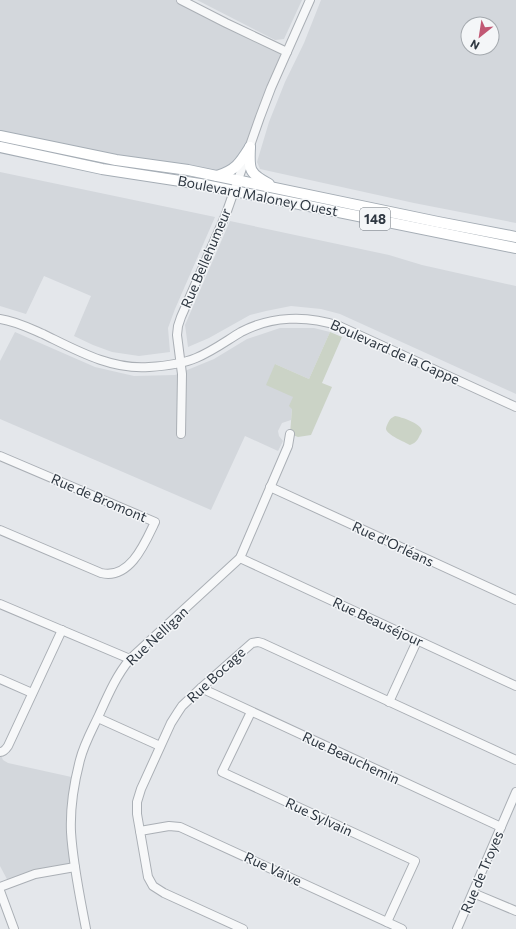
<svg xmlns="http://www.w3.org/2000/svg" width="516" height="929" viewBox="0 0 516 929" font-family="Commissioner,sans-serif">
	<style>
		.built { fill: #d3d7dc; fill-rule: evenodd }
		.green { fill: #cbd3c6 }
		.lines { fill: none; stroke-linecap: round; stroke-linejoin: round }
		.minor-casing { stroke: #aaafb5; stroke-width: 10 }
		.major-casing { stroke: #a5adb5; stroke-width: 12 }
		.minor { stroke: #f7f8f9; stroke-width: 8 }
		.major { stroke: #fff; stroke-width: 10 }
		.labels { text-anchor: middle; stroke-width: 3; stroke-linejoin: round; paint-order: stroke }
		.shield { fill: #f4f6f8; stroke: #697078; stroke-width: 1 }
		.shield-label { font-size: 13px; font-weight: bold; fill: #2e3741 }
		.street-label { font-size: 14px; fill: #2e3741; stroke: #f4f6f8 }
	</style>
	<rect width="100%" height="100%" fill="#e4e7eb"/>
	<g class="built">
		<path d="M0,0H181L287,52L238,180L0,136Z"/>
		<path d="M197,0H302L284,39L275,40Z"/>
		<path d="M321,0H516V223L414,203L260,169L257,162L269,122L285,82L304,43ZM468,24H492V48H468Z"/>
		<path d="M0,172L215,217L175,309L168,328L170,352L139,356L112,352L93,345L74,336L91,296L44,276L26,314L0,306Z"/>
		<path d="M230,221L389,255L422,265L516,286V394L340,314L321,309L291,306L266,311L250,315L209,338L188,347L185,325Z"/>
		<path d="M280,328H314L330,332L309,379L275,364L293,397L291,420L282,423L278,431L279,436L283,441L278,451L245,436L211,510L0,419V361L15,332L95,367L134,376L175,375L214,359L247,339Z"/>
		<path d="M0,753L3,760L8,763L76,778L73,794L75,867L9,883L0,866Z"/>
	</g>
	<g class="green">
		<path d="M330,332L342,337L322,383L332,387L311,435L298,437L290,434L292,409L289,406L293,397L266,385L275,364L309,379Z"/>
		<path d="M395,416C401,417 421,423 422,431C422,432 420,435 419,437C417,441 415,443 410,445C405,442 387,435 386,429C386,427 387,425 388,423C390,419 391,418 395,416Z"/>
	</g>
	<g class="lines">
		<defs>
			<g id="minor">
				<path d="M181,0L226,23L287,52"/>
				<path d="M0,319C15,321 29,328 43,334C76,350 111,370 149,367C165,366 182,364 196,358C213,351 226,341 241,332C271,316 307,315 339,326L516,407"/>
				<path d="M181,434L182,374L177,335L178,326L181,317L226,214L260,117L271,88L310,0"/>
				<path d="M0,456L155,522C145,543 130,580 101,573L0,530"/>
				<path d="M270,487L516,600"/>
				<path d="M240,558L516,686"/>
				<path d="M0,604L130,659"/>
				<path d="M0,679L32,693"/>
				<path d="M201,688L501,827"/>
				<path d="M389,702L417,641"/>
				<path d="M251,712L222,772L415,861L387,922"/>
				<path d="M98,718L160,746"/>
				<path d="M0,752C4,752 6,749 8,746L62,630"/>
				<path d="M140,831L169,826L180,827L402,929"/>
				<path d="M0,887L35,874L75,867"/>
				<path d="M0,891L14,929"/>
				<path d="M473,893L516,911"/>
				<path d="M86,929C80,897 73,865 71,832C70,809 74,783 80,760C84,744 92,730 99,715C108,695 116,676 130,659L240,558L288,446L290,434"/>
				<path d="M243,929L164,893L153,886L148,877L137,814V802L141,789L171,723L178,712L182,706L201,688L252,643L258,642L262,643L516,760"/>
				<path d="M457,929L516,792"/>
			</g>
			<g id="major">
				<path d="M0,136L116,160L188,170L438,222L516,237"/>
				<path d="M0,147L102,169L200,184L516,248"/>
				<path d="M250,147C249,169 248,173 269,184"/>
				<path d="M217,176C236,170 240,163 250,147"/>
			</g>
		</defs>
		<use href="#minor" class="minor-casing"/>
		<use href="#major" class="major-casing"/>
		<use href="#minor" class="minor"/>
		<use href="#major" class="major"/>
	</g>
	<g class="labels">
		<rect class="shield" x="360" y="208" width="30" height="22" rx="3"/>
		<g class="shield-label">
			<text x="375" y="224">148</text>
		</g>
		<g class="street-label">
			<text transform="translate(258 196) rotate(11)" y="5">Boulevard Maloney Ouest</text>
			<text transform="translate(206 258) rotate(-67)" y="5">Rue Bellehumeur</text>
			<text transform="translate(395 352) rotate(24)" y="5">Boulevard de la Gappe</text>
			<text transform="translate(99 498) rotate(23)" y="5">Rue de Bromont</text>
			<text transform="translate(393 544) rotate(25)" y="5">Rue d'Orléans</text>
			<text transform="translate(378 622) rotate(25)" y="5">Rue Beauséjour</text>
			<text transform="translate(157 636) rotate(-43)" y="5">Rue Nelligan</text>
			<text transform="translate(216 675) rotate(-43)" y="5">Rue Bocage</text>
			<text transform="translate(351 758) rotate(25)" y="5">Rue Beauchemin</text>
			<text transform="translate(319 817) rotate(25)" y="5">Rue Sylvain</text>
			<text transform="translate(273 869) rotate(25)" y="5">Rue Vaive</text>
			<text transform="translate(482 872) rotate(-67)" y="5">Rue de Troyes</text>
		</g>
	</g>
	<g transform="translate(480 36) rotate(210)"><circle r="19" fill="#f4f6f8" stroke="#a5aaaf"/>
	<path d="M0-3L7 15L0 10L-7 15Z" fill="#c15874"/>
	<text y="-6" font-size="11" font-weight="bold" text-anchor="middle" fill="#2e3741">N</text>
	</g>
</svg>
